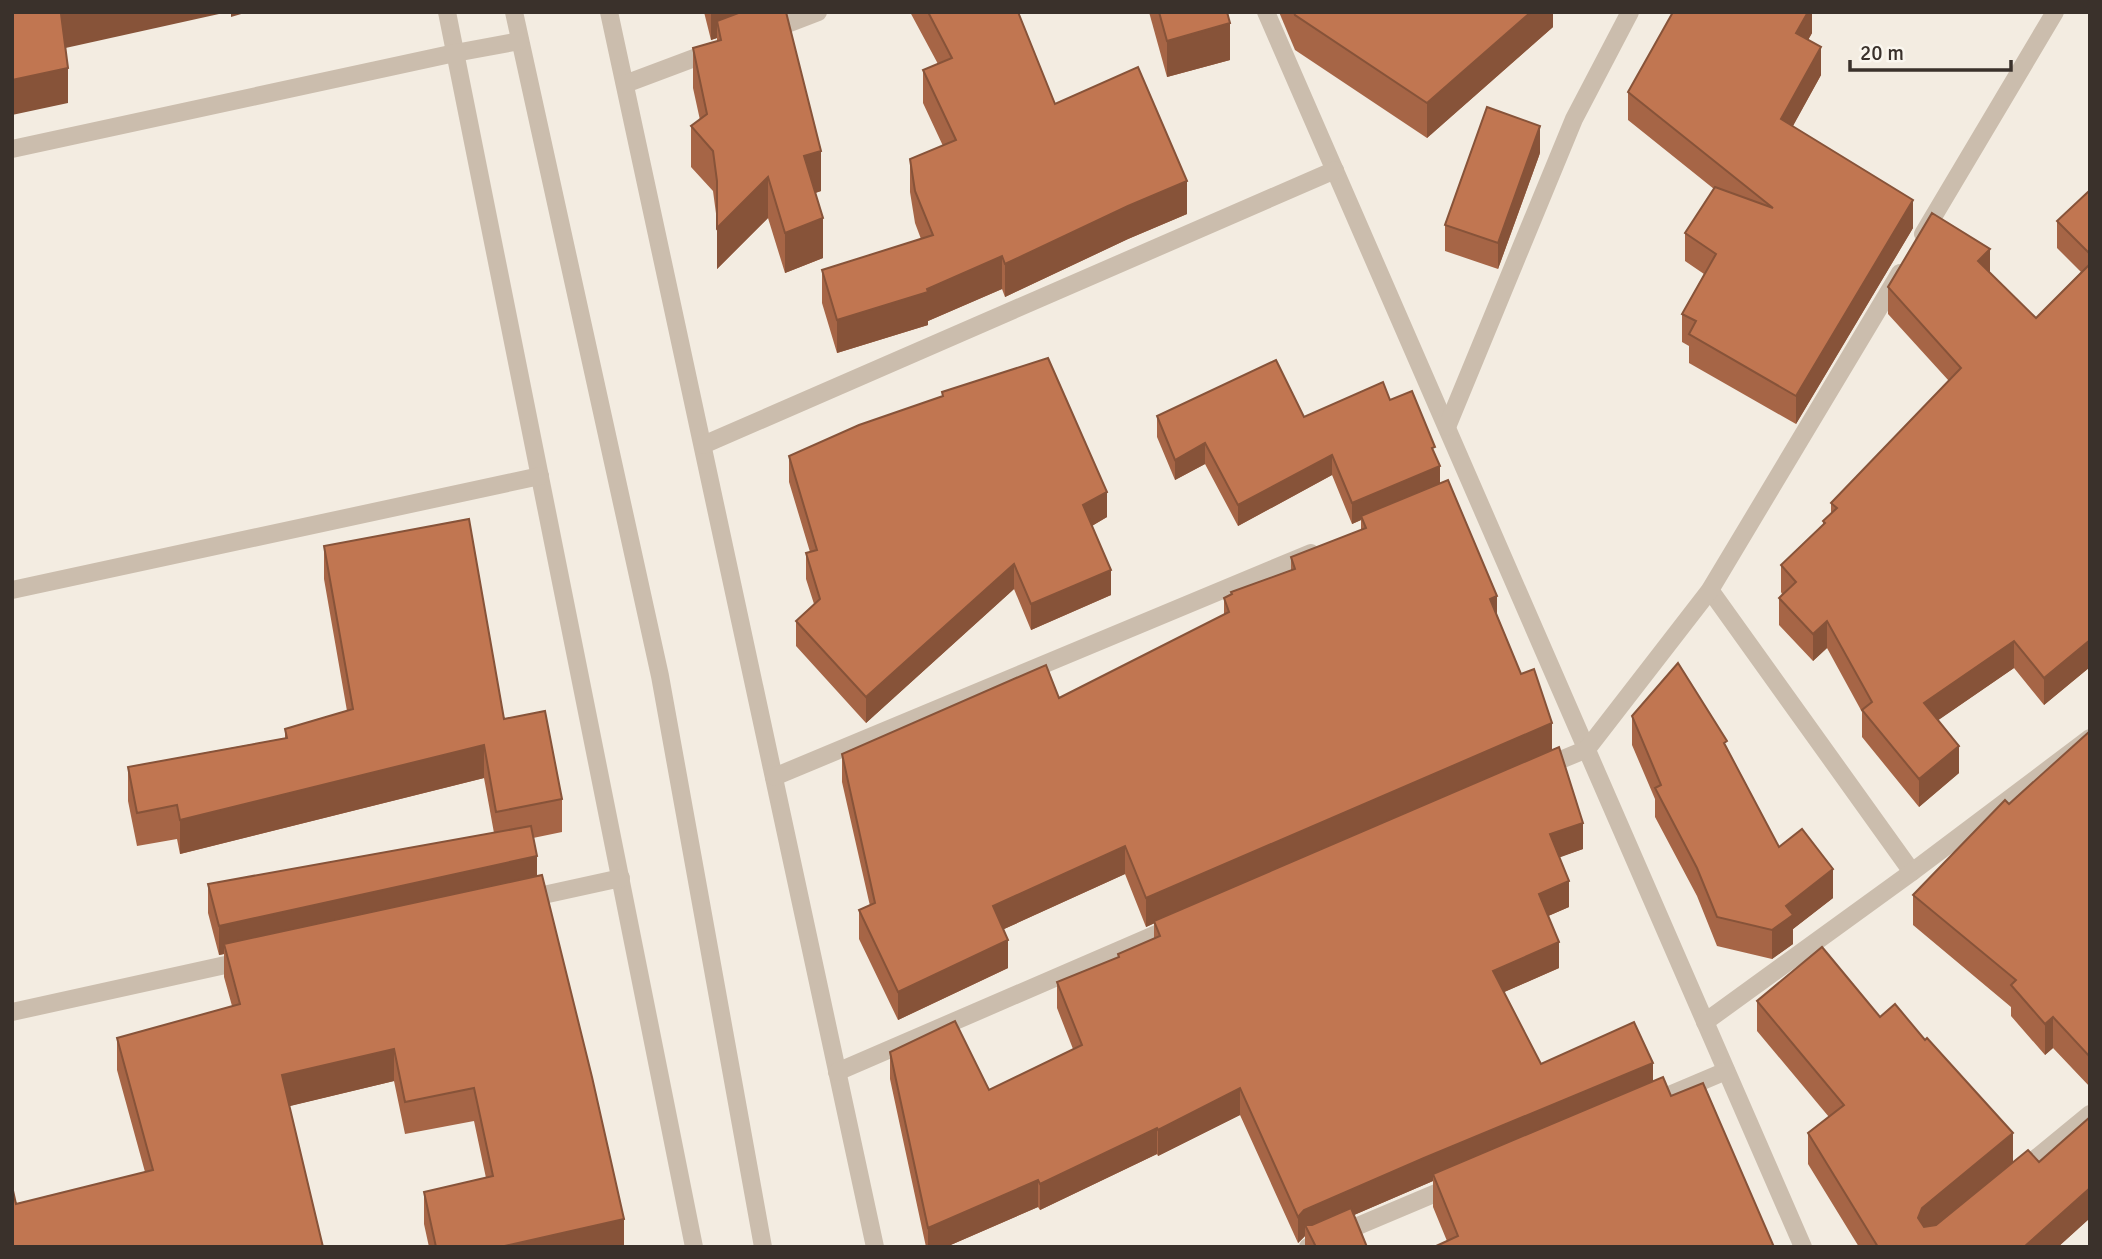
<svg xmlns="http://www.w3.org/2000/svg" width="2102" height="1259" viewBox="0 0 2102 1259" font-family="Signika,sans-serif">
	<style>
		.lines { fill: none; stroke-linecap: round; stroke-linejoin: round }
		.minor { stroke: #cbbdad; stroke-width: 18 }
		.wall { fill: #a66546 }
		.shaded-wall { fill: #875339 }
		.building { fill: #c17651; stroke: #875339; stroke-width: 2 }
	</style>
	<rect width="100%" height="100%" fill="#f3ece1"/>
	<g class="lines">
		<g class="minor">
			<path d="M447,12L694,1247"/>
			<path d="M514,12L660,676L763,1247"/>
			<path d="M609,12L875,1247"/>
			<path d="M1266,12L1803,1247"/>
			<path d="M766,32L818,12"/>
			<path d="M625,84L713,51"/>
			<path d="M12,149L455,53L520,41"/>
			<path d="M1923,234L2055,12"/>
			<path d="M1447,427L1574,119L1630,12"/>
			<path d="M703,445L1335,170"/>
			<path d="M12,590L540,476"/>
			<path d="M1710,590L1912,872"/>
			<path d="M1541,768L1587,749L1710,590L1900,273"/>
			<path d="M774,777L1311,553"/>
			<path d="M525,899L621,878"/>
			<path d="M12,1012L248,960"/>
			<path d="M1705,1022L1912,872L2090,738"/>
			<path d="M837,1072L1175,926"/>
			<path d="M1648,1104L1726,1071"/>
			<path d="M2018,1173L2090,1114"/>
			<path d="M1308,1247L1455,1185"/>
		</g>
	</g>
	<g class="wall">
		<path d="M704,12H786L821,191L815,193L823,258L785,273L768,218L717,269V221L713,191L691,167V126L700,120L693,88V48L717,41V38L711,40Z"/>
		<path d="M910,12H1018L1055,104L1187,214L1128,239L1005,297L1002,289L928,321V325L837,353L822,303V270L921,239L915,223L910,192V159L943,146L923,103V70L938,64Z"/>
		<path d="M1149,12H1227L1230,60L1167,77Z"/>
		<path d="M1279,12H1553V27L1427,138L1295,50Z"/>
		<path d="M1812,12V33L1808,40L1821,75L1792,127L1913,228L1796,424L1689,363V346L1682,342V314L1704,274L1685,261V233L1714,189L1628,120V92Z"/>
		<path d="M1540,153L1498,269L1445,251V225Z"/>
		<path d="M2090,190V667L2044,705L2014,668L1938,720L1959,773L1919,807L1862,737V712L1827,648L1813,661L1779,625V598L1782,594L1781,592V565L1823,526V521L1831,513V503L1949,381L1888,314V287L1990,273L2036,318L2081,272L2057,248V221Z"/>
		<path d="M942,392L1107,517L1092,526L1111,595L1031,630L1014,589L866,723L796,646V621L814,604L806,579V553L810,552L789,482V456L942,397Z"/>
		<path d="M1390,400L1435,456L1440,483L1497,615L1552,750L1583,849L1559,857L1569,907L1548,916L1559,968L1504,992L1541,1064L1653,1081L1671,1096L1774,1247L1447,1241L1433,1207V1181L1354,1215L1367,1247H1305V1236L1298,1243L1240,1115L1158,1156L1157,1154L1040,1210L1038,1207L946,1247H926L890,1079V1052L989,1090L1073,1049L1057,1008V982L1118,958V954L1154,939V923L1146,927L1125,874L1004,929L1008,968L898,1020L859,939V910L870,906L842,782V754L1059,698L1224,615V598L1231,595V592L1291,570V557L1361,530V520L1352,524L1332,475L1238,526L1205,464L1175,480L1157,437V416L1304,417Z"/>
		<path d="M324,546L504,719L562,799V832L533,838L537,876L624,1247H429L424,1224V1192L486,1178L474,1121L405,1134L394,1081L289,1106L323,1247L16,1204L145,1172L117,1070V1038L232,1006L224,977V954L219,955L208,913V884L494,833L484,778L180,854L177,839L137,846L128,801V767L285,738V729L347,711L324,579Z"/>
		<path d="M1632,716L1727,748L1779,847L1833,898L1793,929V944L1772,959L1717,946L1697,896L1655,817V799L1632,745Z"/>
		<path d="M2090,731V1087L2053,1048L2045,1055L2011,1016V1007L1913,925V895L2009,804Z"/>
		<path d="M1757,1001L1880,1017L2013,1162H2039L2090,1117V1218L2058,1247H1859L1808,1164V1133L1829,1117L1757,1031Z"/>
	</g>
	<g class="shaded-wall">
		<path d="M67,12H228L61,49V14Z"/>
		<path d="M231,12H248L231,17Z"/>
		<path d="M711,12H777L717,21V38L711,40Z"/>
		<path d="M1531,12H1553V27L1427,138V103Z"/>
		<path d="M1808,12H1812V33L1796,61V33Z"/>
		<path d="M1230,23V60L1167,77V41Z"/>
		<path d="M1821,47V75L1781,148V119Z"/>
		<path d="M68,68V103L12,115V80Z"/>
		<path d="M1540,126V153L1498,269V243Z"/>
		<path d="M821,151V191L804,197V156Z"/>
		<path d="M768,177V218L717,269V228Z"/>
		<path d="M1187,181V214L1128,239L1005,297V264L1128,206Z"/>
		<path d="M1913,200V228L1796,424V396Z"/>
		<path d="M823,218V258L785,273V233Z"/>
		<path d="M1990,249V276L1978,261Z"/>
		<path d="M1002,256V289L928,321V325L837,353V320L927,289Z"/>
		<path d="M1205,443V464L1175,480V460Z"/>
		<path d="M1332,455V475L1238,526V505Z"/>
		<path d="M1440,466V487L1361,516V520L1352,524V503Z"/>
		<path d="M1107,492V517L1083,531V505Z"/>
		<path d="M1014,564V589L866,723V697Z"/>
		<path d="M1111,570V595L1031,630V604Z"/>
		<path d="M1497,596V624L1490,599Z"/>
		<path d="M1827,621V648L1813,661V634Z"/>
		<path d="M2090,640V667L2044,705V678Z"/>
		<path d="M2014,641V668L1924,730V703Z"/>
		<path d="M1552,723V752L1146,927V898Z"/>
		<path d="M484,745V778L180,854V820Z"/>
		<path d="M1959,746V773L1919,807V779Z"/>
		<path d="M1583,823V849L1550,861V834Z"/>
		<path d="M1125,846V874L993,934V906Z"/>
		<path d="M537,856V885L224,944V954L219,955V926Z"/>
		<path d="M1833,869V898L1793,929V944L1772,959V930L1786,906Z"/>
		<path d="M1569,881V907L1539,920V894Z"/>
		<path d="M1008,940V968L898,1020V992Z"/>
		<path d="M1559,942V968L1493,997V971Z"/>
		<path d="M2053,1017V1048L2045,1055V1024Z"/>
		<path d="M394,1049V1081L282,1108V1075Z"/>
		<path d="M1653,1063V1089L1433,1174V1181L1310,1234L1305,1225V1236L1298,1243V1217L1304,1210L1424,1158Z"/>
		<path d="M1240,1088V1115L1158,1156V1130Z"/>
		<path d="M1157,1128V1154L1040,1210V1184Z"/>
		<path d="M2013,1133V1163L1922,1238L1918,1218L1922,1208Z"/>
		<path d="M1038,1180V1207L946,1247H928V1228Z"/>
		<path d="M2090,1188V1218L2058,1247H2024Z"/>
		<path d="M624,1219V1247H500Z"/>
	</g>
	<g class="building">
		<path d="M12,12H67L61,14L68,68L12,80Z"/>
		<path d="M741,12H786L821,151L804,156L823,218L785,233L768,177L717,228V181L713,151L691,126L707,114L693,48L721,40L717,21Z"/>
		<path d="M928,12H1018L1055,104L1138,67L1187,181L1128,206L1005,264L1002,256L927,289L928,292L837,320L822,270L933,235L915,191L910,159L956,140L923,70L952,58Z"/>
		<path d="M1159,12H1227L1230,23L1167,41Z"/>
		<path d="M1294,12H1531L1427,103L1295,15Z"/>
		<path d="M1673,12H1808L1796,33L1821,47L1781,119L1913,200L1796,396L1689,334L1696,321L1682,314L1716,254L1685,233L1715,187L1773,208L1628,92Z"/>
		<path d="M1487,107L1540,126L1498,243L1445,225Z"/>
		<path d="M2090,190V254L2057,221Z"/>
		<path d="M1932,213L1990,249L1978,261L2036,318L2090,264V640L2044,678L2014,641L1924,703L1959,746L1919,779L1862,710L1872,702L1827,621L1813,634L1779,598L1796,582L1781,565L1825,523L1823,521L1837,508L1831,503L1961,368L1888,287Z"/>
		<path d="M1048,358L1107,492L1083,505L1111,570L1031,604L1014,564L866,697L796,621L820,599L806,553L817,550L789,456L859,425L943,396L942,392Z"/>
		<path d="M1276,360L1304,417L1383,382L1390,400L1412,391L1435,447L1432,448L1440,466L1352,503L1332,455L1238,505L1205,443L1175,460L1157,416Z"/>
		<path d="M1448,480L1497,596L1490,599L1521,674L1534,669L1552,723L1146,898L1125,846L993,906L1008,940L898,992L859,910L875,903L842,754L1046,665L1059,698L1229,612L1224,598L1232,594L1231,592L1295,569L1291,557L1366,528L1361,516Z"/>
		<path d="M469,519L504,719L545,711L562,799L496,812L484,745L180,820L177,805L137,813L128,767L287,738L285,729L353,709L324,546Z"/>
		<path d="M1678,663L1727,741L1724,743L1779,847L1802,829L1833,869L1786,906L1793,915L1772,930L1717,917L1697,868L1655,788L1661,785L1632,716Z"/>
		<path d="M2090,731V1057L2053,1017L2045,1024L2011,985L2016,980L1913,895L2005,800L2009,804Z"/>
		<path d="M1559,747L1583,823L1550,834L1569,881L1539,894L1559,942L1493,971L1541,1064L1634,1022L1653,1063L1424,1158L1304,1210L1298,1217L1240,1088L1158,1130L1157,1128L1040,1184L1038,1180L928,1228L890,1052L955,1021L989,1090L1082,1045L1057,982L1119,957L1118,954L1160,936L1154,921Z"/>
		<path d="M531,826L537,856L219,926L208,884Z"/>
		<path d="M542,875L592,1077L624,1219L500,1247H436L424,1192L493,1176L474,1088L405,1102L394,1049L282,1075L323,1247H12V1186L16,1204L153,1170L117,1038L240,1004L224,944Z"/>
		<path d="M1822,947L1880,1017L1895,1004L1925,1040L1927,1038L2013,1133L1922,1208L1918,1218L1924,1227L1936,1225L2028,1150L2039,1162L2090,1117V1188L2024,1247H1878L1808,1133L1844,1105L1757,1001Z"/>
		<path d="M1663,1077L1671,1096L1703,1083L1774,1247H1434L1458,1236L1433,1174Z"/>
		<path d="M1351,1208L1367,1247H1316L1305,1225H1312Z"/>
	</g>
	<rect width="2102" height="1259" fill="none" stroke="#3a312b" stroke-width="28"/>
	<path d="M1850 60v10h161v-10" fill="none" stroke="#3a312b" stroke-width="3.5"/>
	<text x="1860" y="60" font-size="21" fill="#3a312b" stroke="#faf6ee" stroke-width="5" paint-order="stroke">20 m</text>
</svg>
